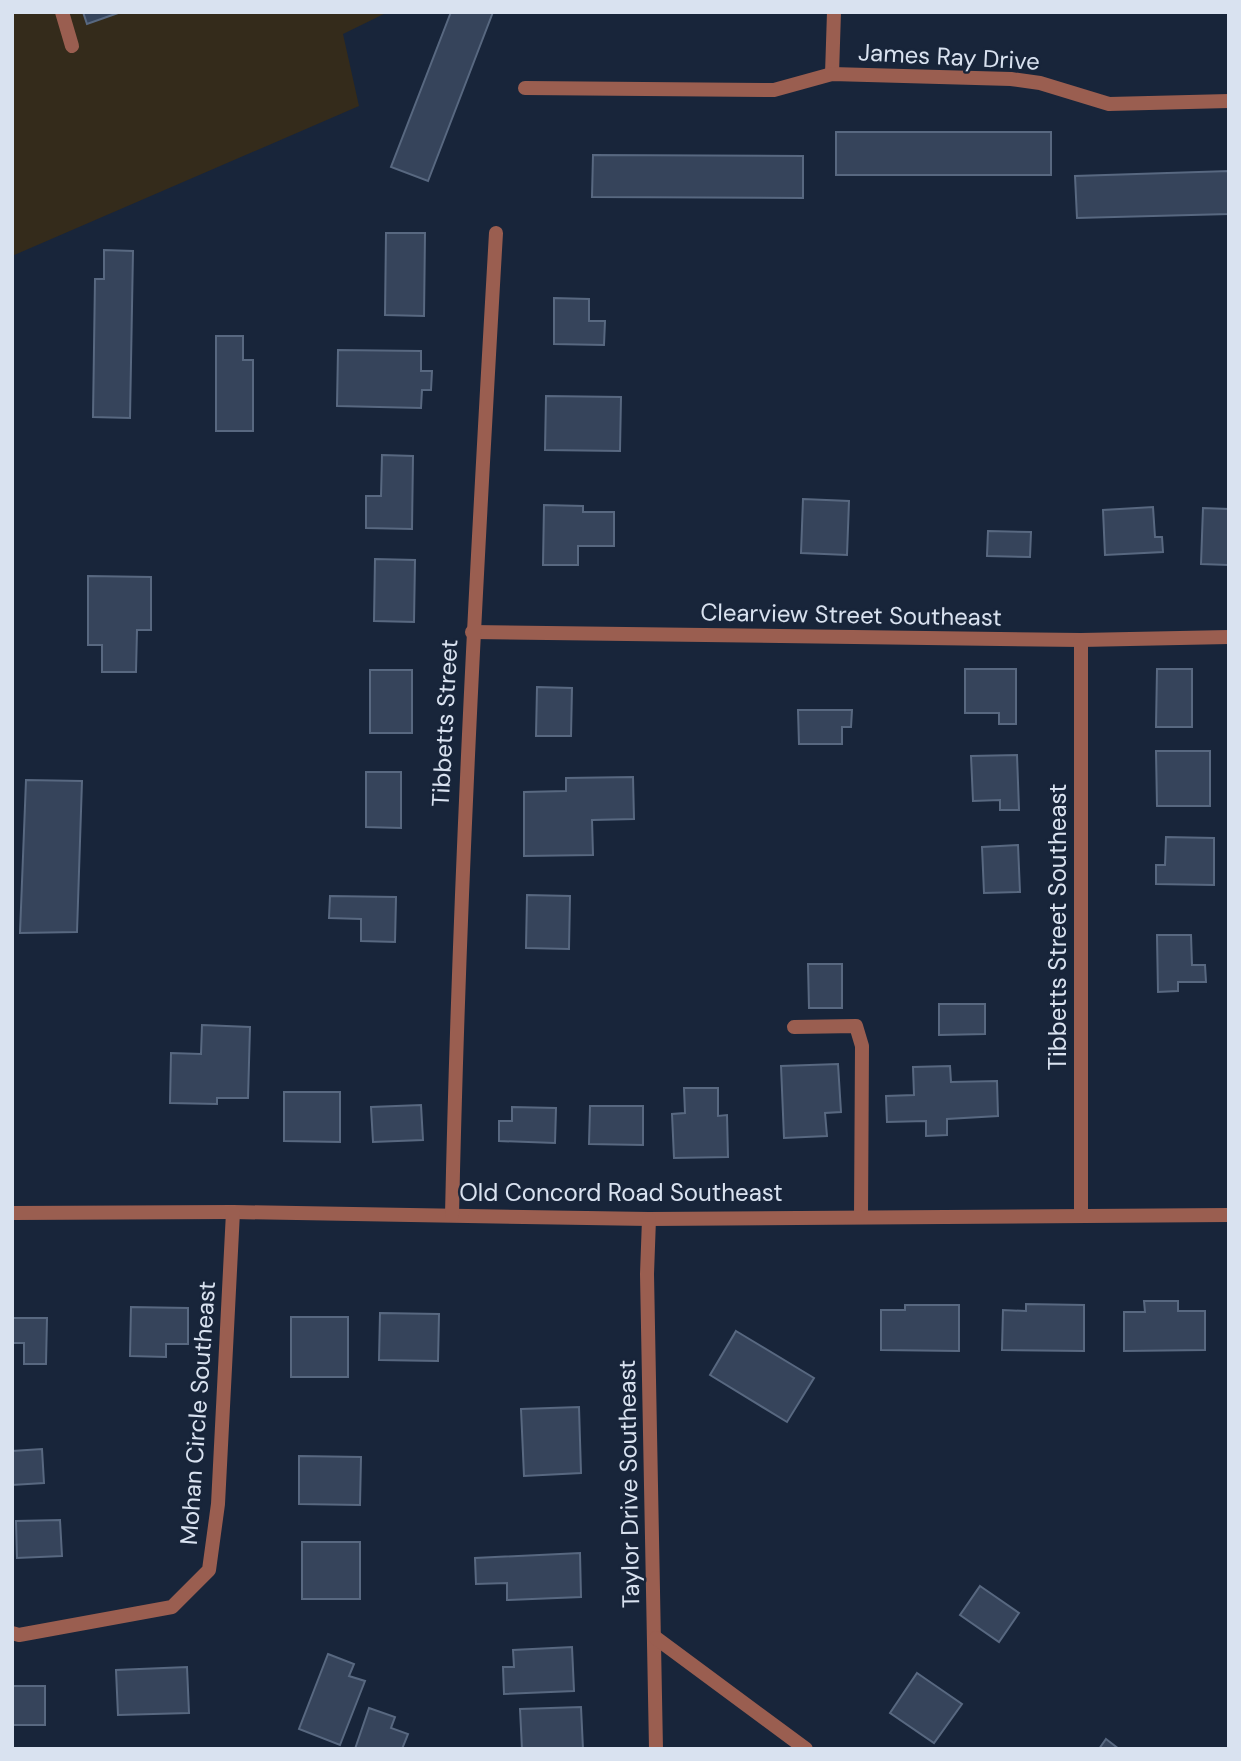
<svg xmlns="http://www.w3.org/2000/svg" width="1241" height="1761" viewBox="0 0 1241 1761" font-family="'DM Sans',sans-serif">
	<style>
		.commercial { fill: #342b1b }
		.building { fill: #36445b; stroke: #586880; stroke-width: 2 }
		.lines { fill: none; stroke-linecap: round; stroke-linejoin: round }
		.lane { stroke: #9a5e50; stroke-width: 14 }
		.street { stroke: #9a5e50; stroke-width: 14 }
		.labels { text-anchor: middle; stroke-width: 5; stroke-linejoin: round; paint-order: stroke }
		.street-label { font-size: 24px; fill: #d9e2f0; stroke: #18253a }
	</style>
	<rect width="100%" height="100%" fill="#18253a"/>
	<path class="commercial" d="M12,12H388L343,34L359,106L12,256Z"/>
	<g class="building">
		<path d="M83,12H121L87,24Z"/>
		<path d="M451,12H493L428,181L391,167Z"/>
		<rect x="836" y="132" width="215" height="43"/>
		<path d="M593,155L803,156V198L592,197Z"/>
		<path d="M1229,171V214L1077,218L1075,176Z"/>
		<path d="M386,233H425L424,316L385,315Z"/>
		<path d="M104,250L133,251L130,418L93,417L95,279H104Z"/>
		<path d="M554,298L589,299V321H605L604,345L554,344Z"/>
		<path d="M216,336H243V360H253V431H216Z"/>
		<path d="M338,350L421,351V371H432L431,390H422L421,408L337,406Z"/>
		<path d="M546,396L621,397L620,451L545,450Z"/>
		<path d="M382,455L413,456L412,529L366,528V496H381Z"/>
		<path d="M803,499L849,501L847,555L801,553Z"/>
		<path d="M544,505L583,506V512H614V546H578V565H543Z"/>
		<path d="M1153,507L1155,537H1162L1163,552L1105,555L1103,510Z"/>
		<path d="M1203,508L1229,509L1228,565L1201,564Z"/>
		<path d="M988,531L1031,532L1030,557L987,556Z"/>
		<path d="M375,559L415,560L414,622L374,621Z"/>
		<path d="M88,576L151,577V630H137L136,672H102V645H88Z"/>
		<path d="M965,669H1016V724H999V713H965Z"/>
		<path d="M1157,669H1192V727H1156Z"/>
		<rect x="370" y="670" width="42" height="63"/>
		<path d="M537,687L572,688L571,736H536Z"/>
		<path d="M798,710H852L851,727H842V744H799Z"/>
		<path d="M1156,751H1210V806H1157Z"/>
		<path d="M1017,755L1019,810H1000V800L973,801L971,756Z"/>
		<path d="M366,772H401V828L366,827Z"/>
		<path d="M633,777L634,819L592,820L593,855L524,856V792L566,791V778Z"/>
		<path d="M26,780L82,781L77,932L20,933Z"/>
		<path d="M1166,837L1214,838V885L1156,884V865H1165Z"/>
		<path d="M1018,845L1020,892L984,893L982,847Z"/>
		<path d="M527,895L570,896L569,949L526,948Z"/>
		<path d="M330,896L396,897L395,942L361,941V919L329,918Z"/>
		<path d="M1157,935H1191L1192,965H1205L1206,982H1178V991L1158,992Z"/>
		<path d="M808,964H842V1008H809Z"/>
		<path d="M939,1004H985V1034L939,1035Z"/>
		<path d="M202,1025L250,1027L248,1098H217V1104L170,1103L171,1053L201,1054Z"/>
		<path d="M838,1064L841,1112L825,1113L827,1136L784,1138L781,1066Z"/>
		<path d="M950,1066L951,1082L997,1081L998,1116L947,1119V1135L926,1136V1121L887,1122L886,1096L914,1095L913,1067Z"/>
		<path d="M684,1088H718V1116L727,1115L728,1157L674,1158L672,1114L685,1113Z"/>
		<path d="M284,1092H340V1142L284,1141Z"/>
		<path d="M421,1105L423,1140L373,1142L371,1107Z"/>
		<path d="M590,1106H643V1145L589,1144Z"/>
		<path d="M512,1107L556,1108L555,1143L499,1141V1121H512Z"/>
		<path d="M1144,1301H1178V1311H1205V1350L1124,1351V1312H1145Z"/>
		<path d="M1026,1304L1084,1305V1351L1002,1350L1003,1310L1026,1311Z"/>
		<path d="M905,1305H959V1351L881,1350V1310H905Z"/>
		<path d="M131,1307L188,1308V1344H166V1357L130,1356Z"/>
		<path d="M380,1313L439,1314L438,1361L379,1360Z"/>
		<rect x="291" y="1317" width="57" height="60"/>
		<path d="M12,1318H47L46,1364H24V1343H12Z"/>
		<path d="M736,1331L814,1378L787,1422L710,1375Z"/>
		<path d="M579,1407L581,1473L524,1476L521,1409Z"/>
		<path d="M42,1449L44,1483L12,1485V1451Z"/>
		<path d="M299,1456L361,1457L360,1505L299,1504Z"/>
		<path d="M60,1520L62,1556L17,1558L16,1521Z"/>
		<rect x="302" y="1542" width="58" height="57"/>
		<path d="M580,1553L581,1597L507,1600V1583L476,1584L475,1558Z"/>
		<path d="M980,1586L1019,1613L999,1642L960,1615Z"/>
		<path d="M572,1647L574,1691L504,1694L503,1667H514L513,1650Z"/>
		<path d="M328,1654L354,1664L349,1676L365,1681L340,1745L299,1729Z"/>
		<path d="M187,1667L189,1713L118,1715L116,1670Z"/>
		<path d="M917,1673L962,1704L934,1743L890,1713Z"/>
		<rect x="12" y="1686" width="33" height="39"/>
		<path d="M581,1707L583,1749H522L520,1709Z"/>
		<path d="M369,1708L395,1717L391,1728L408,1734L402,1749H355Z"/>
		<path d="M1106,1739L1119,1749H1099Z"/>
	</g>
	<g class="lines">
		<g class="lane">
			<path d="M62,12L72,46"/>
			<path d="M794,1027L856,1026L862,1046L861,1216"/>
		</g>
		<g class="street">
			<path d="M832,74L834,12"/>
			<path d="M525,88L774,90L832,74L1011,79L1040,83L1109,104L1229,101"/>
			<path d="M472,632L1081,640L1229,637"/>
			<path d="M1081,640V1214"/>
			<path d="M12,1213L233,1212L649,1219L1229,1215"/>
			<path d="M452,1215C459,887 477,560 496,233"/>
			<path d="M649,1219L647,1274L656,1749"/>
			<path d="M12,1633L19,1635L172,1607L209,1570L218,1504L233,1212"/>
			<path d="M656,1638L806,1749"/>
		</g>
	</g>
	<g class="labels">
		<g class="street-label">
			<text transform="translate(949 57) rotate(3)" y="8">James Ray Drive</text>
			<text transform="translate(851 615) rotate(1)" y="8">Clearview Street Southeast</text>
			<text transform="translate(445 723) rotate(-87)" y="8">Tibbetts Street</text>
			<text transform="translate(1058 927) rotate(-90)" y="8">Tibbetts Street Southeast</text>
			<text x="621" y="1201">Old Concord Road Southeast</text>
			<text transform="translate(198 1413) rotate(-86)" y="8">Mohan Circle Southeast</text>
			<text transform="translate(629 1484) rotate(-91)" y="8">Taylor Drive Southeast</text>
		</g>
	</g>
	<rect width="1241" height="1761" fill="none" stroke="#d9e2f0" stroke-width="28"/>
</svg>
